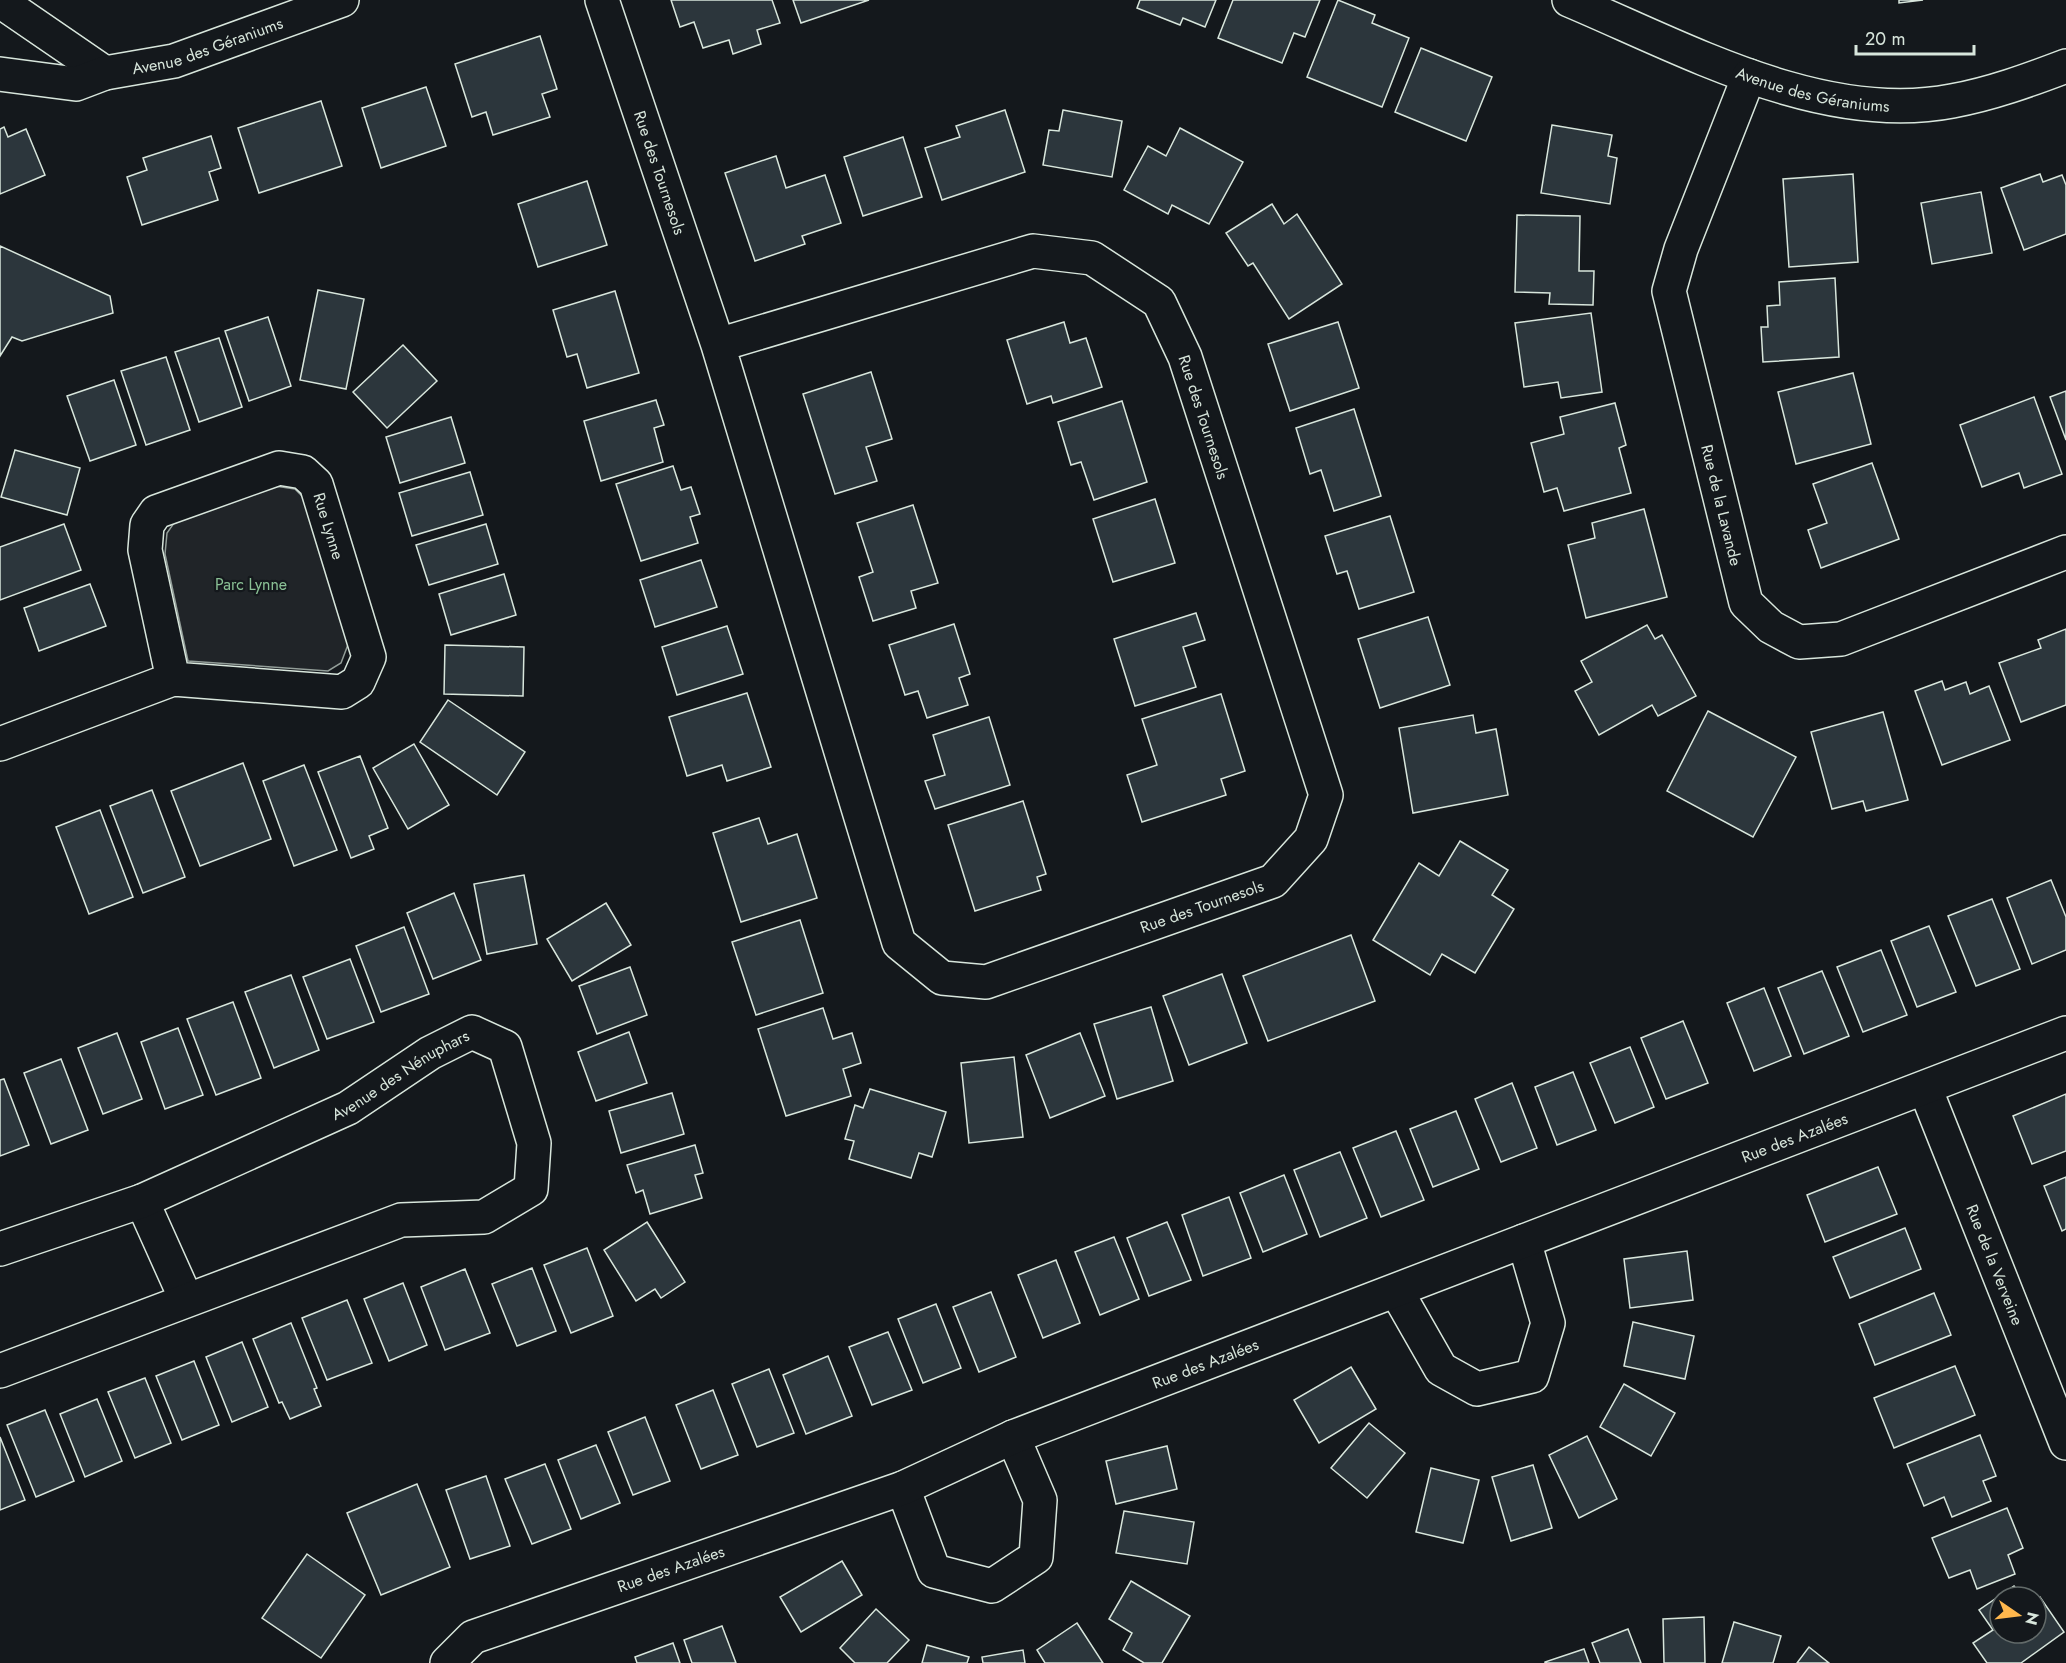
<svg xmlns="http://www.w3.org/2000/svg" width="2066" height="1663" viewBox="0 0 2066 1663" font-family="Jost,sans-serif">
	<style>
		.green { fill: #202428; stroke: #939e99; stroke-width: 1.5 }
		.building { fill: #2c363c; stroke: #d8e6dc; stroke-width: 1.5 }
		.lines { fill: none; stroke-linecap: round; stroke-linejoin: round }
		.street-casing { stroke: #d8e6dc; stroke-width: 36 }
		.street { stroke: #14181c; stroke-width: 33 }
		.labels { text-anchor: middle; stroke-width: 4.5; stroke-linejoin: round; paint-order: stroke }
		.street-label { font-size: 16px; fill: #d8e6dc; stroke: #14181c }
		.park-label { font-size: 16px; fill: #8ac095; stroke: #14181c }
	</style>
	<rect width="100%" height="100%" fill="#14181c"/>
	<path class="green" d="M275,486L295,489L306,500L349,642L341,663L328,671L188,661L165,554L167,533L174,523Z"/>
	<g class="building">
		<path d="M671,0H772L780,23L757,30L761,44L733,54L729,40L703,48L694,22L680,27Z"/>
		<path d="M793,0H869L801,23Z"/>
		<path d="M1140,0H1216L1205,27L1183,18L1180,25L1137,8Z"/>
		<path d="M1233,0H1320L1305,37L1294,33L1282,63L1218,38Z"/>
		<path d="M1338,0L1375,15L1372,23L1409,38L1382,107L1307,77Z"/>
		<path d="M1899,0H1923L1899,3Z"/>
		<path d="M540,36L557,89L542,94L550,117L493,135L486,112L472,117L455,64Z"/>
		<path d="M1421,48L1492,77L1466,141L1395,112Z"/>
		<path d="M426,87L446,146L381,168L362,108Z"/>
		<path d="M321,101L342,166L259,193L238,128Z"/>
		<path d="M1005,110L1025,172L942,200L925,148L960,137L956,126Z"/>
		<path d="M1063,110L1122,121L1112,177L1043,165L1049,130L1059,131Z"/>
		<path d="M1552,125L1612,135L1608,156L1617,158L1610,204L1541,193Z"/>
		<path d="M4,127L8,137L26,129L45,175L0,194V129Z"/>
		<path d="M1180,128L1243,162L1209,224L1172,205L1168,214L1124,190L1148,146L1166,156Z"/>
		<path d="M211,136L221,168L209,172L218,200L142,225L127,177L147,170L143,158Z"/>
		<path d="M903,137L922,197L863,216L844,157Z"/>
		<path d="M776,156L786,188L825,175L841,223L802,236L805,244L755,261L725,173Z"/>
		<path d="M1853,174L1858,262L1789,267L1783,179Z"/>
		<path d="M2040,174L2043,182L2062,175L2066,185V234L2024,250L2001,188Z"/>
		<path d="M587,181L607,245L538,267L518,204Z"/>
		<path d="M1981,192L1992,253L1932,264L1921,203Z"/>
		<path d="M1272,204L1284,224L1297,214L1342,284L1289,319L1253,263L1248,266L1226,233Z"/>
		<path d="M1517,215L1580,216L1579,271H1594L1593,305L1549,304L1550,293L1515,292Z"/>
		<path d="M0,246L110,296L113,313L22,341L12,337L0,356Z"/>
		<path d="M1835,278L1839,357L1763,362L1761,327H1768L1767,306L1780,305L1779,282Z"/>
		<path d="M318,290L364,299L346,389L300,380Z"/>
		<path d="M615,291L639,373L587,388L577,354L567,357L553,310Z"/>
		<path d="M1591,313L1602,392L1561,398L1558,382L1524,387L1515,323Z"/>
		<path d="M268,317L291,386L249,401L225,331Z"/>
		<path d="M1064,322L1070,343L1086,338L1102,387L1053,403L1051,396L1027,404L1007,340Z"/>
		<path d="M1338,322L1359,388L1290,411L1268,344Z"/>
		<path d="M219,338L242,407L199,422L175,352Z"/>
		<path d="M403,345L437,381L387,428L353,392Z"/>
		<path d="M166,357L190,430L146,445L121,371Z"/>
		<path d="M871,372L892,439L866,447L877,481L835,494L803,394Z"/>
		<path d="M1853,373L1871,444L1796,464L1778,392Z"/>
		<path d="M114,380L136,445L90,461L67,396Z"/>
		<path d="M2066,391V440L2050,397Z"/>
		<path d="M2034,397L2062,474L2024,488L2019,473L1982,487L1960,425Z"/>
		<path d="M656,400L664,425L654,428L663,462L601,481L584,421Z"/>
		<path d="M1122,401L1147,482L1094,500L1081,462L1071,465L1058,422Z"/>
		<path d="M1615,403L1626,445L1619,448L1631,493L1564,511L1557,488L1544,492L1531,443L1564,434L1560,417Z"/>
		<path d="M1354,409L1381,496L1334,511L1321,470L1310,474L1296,428Z"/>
		<path d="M451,417L465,463L400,483L386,437Z"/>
		<path d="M15,450L80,468L67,515L1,497Z"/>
		<path d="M1872,463L1899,539L1821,568L1808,530L1827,523L1813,484Z"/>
		<path d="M673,466L681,490L691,487L700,514L690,517L698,543L641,561L616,484Z"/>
		<path d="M470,472L483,515L412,536L399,493Z"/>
		<path d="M1155,499L1175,563L1113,582L1093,519Z"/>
		<path d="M913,505L938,583L911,591L916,608L873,621L859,577L873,572L857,523Z"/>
		<path d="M1644,509L1667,597L1586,618L1568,545L1595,538L1592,523Z"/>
		<path d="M1390,516L1414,592L1359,609L1347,571L1337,574L1325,536Z"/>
		<path d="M64,524L81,570L0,600V547Z"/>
		<path d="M486,524L498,564L429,585L416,545Z"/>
		<path d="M701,560L717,607L655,627L640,580Z"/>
		<path d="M504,574L516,615L451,635L439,594Z"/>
		<path d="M90,584L106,626L39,651L24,608Z"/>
		<path d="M1196,613L1205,640L1183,647L1196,687L1135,706L1114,639Z"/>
		<path d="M1428,617L1450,685L1380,708L1358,639Z"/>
		<path d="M954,624L970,674L959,678L968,705L927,718L918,691L905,695L889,645Z"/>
		<path d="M1647,625L1655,639L1662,635L1696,696L1658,716L1652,705L1599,735L1575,691L1592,682L1581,661Z"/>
		<path d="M727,626L743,674L677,695L662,647Z"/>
		<path d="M2066,629V705L2021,722L1999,663L2041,648L2038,640Z"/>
		<path d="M445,645L524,647L523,696L444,694Z"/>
		<path d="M1942,681L1945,690L1966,682L1970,694L1989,686L2010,740L1942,765L1915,691Z"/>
		<path d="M747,693L771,767L727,781L722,765L687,776L669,717Z"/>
		<path d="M1221,694L1245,771L1221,779L1226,795L1142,822L1127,775L1157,765L1142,719Z"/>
		<path d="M448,700L525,752L497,795L420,742Z"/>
		<path d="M1708,711L1796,757L1753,837L1667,791Z"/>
		<path d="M1883,712L1908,800L1866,811L1863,801L1832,809L1811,732Z"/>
		<path d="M1473,715L1476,733L1496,729L1508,795L1413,813L1399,728Z"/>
		<path d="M989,717L1010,785L935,809L925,781L945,775L933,735Z"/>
		<path d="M414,744L449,805L408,829L373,768Z"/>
		<path d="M360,756L388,828L369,836L374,849L351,858L318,772Z"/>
		<path d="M243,763L271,839L200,866L171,791Z"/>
		<path d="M304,765L337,850L294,866L263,781Z"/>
		<path d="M152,790L185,877L143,893L110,806Z"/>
		<path d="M1023,801L1046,874L1037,877L1041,890L975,911L948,825Z"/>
		<path d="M100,810L133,897L89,914L56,827Z"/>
		<path d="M759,818L768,844L797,834L817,898L741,922L713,833Z"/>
		<path d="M1460,841L1508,870L1492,895L1514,909L1475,973L1442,954L1430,975L1373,940L1419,863L1439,876Z"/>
		<path d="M524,875L537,944L487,954L474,884Z"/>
		<path d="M2051,880L2066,917V950L2032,964L2007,898Z"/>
		<path d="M454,893L481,960L433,979L407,913Z"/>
		<path d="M1992,899L2020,969L1976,986L1948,916Z"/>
		<path d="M606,903L631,945L572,981L547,939Z"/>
		<path d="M800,920L823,993L756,1015L732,942Z"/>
		<path d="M1929,926L1956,992L1917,1007L1891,941Z"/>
		<path d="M404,927L429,994L381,1012L356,946Z"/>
		<path d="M1351,935L1375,1001L1268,1041L1243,976Z"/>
		<path d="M1881,950L1907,1015L1863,1032L1837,967Z"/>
		<path d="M350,959L374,1022L327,1039L303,977Z"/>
		<path d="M630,967L647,1015L597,1034L579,986Z"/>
		<path d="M1822,971L1849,1036L1804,1054L1778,988Z"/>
		<path d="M1222,974L1247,1043L1189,1065L1163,996Z"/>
		<path d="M291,975L319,1050L274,1068L245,992Z"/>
		<path d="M1764,988L1791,1056L1754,1071L1727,1003Z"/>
		<path d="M233,1002L261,1078L216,1095L187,1019Z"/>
		<path d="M1151,1007L1173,1081L1117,1099L1094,1024Z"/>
		<path d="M823,1008L833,1039L852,1033L861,1063L843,1069L851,1096L786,1116L758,1029Z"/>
		<path d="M1683,1021L1708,1083L1666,1099L1641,1038Z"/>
		<path d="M178,1028L203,1095L165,1109L141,1042Z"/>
		<path d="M629,1032L647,1083L596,1101L578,1052Z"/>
		<path d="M117,1033L142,1099L103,1114L78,1048Z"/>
		<path d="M1080,1033L1105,1096L1050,1118L1026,1055Z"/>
		<path d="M1630,1047L1654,1107L1615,1123L1590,1063Z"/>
		<path d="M1014,1057L1023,1137L969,1143L961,1063Z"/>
		<path d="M61,1059L88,1130L51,1144L24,1073Z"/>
		<path d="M1573,1072L1596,1130L1557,1145L1535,1087Z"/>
		<path d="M4,1079L29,1145L0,1156V1080Z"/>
		<path d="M1512,1083L1537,1148L1501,1162L1475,1099Z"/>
		<path d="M870,1089L946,1112L932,1157L919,1153L911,1178L849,1159L854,1141L845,1139L855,1105L863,1108Z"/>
		<path d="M672,1093L684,1134L621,1153L609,1111Z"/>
		<path d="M2066,1094V1151L2032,1164L2013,1116Z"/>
		<path d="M1456,1111L1479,1169L1433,1187L1410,1129Z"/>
		<path d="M1396,1131L1424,1200L1381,1217L1353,1148Z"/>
		<path d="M695,1145L703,1173L695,1175L702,1198L650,1214L643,1190L636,1193L627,1165Z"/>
		<path d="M1340,1152L1367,1218L1320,1237L1294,1170Z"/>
		<path d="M1878,1167L1897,1214L1825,1242L1807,1195Z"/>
		<path d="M1284,1175L1307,1234L1263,1252L1240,1193Z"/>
		<path d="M2066,1177V1229L2062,1231L2044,1186Z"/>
		<path d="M1229,1197L1251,1258L1203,1276L1182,1215Z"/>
		<path d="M647,1222L685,1282L661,1298L655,1289L636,1301L604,1250Z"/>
		<path d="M1167,1222L1191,1280L1149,1296L1127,1238Z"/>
		<path d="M1905,1228L1921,1269L1850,1298L1833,1257Z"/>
		<path d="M1114,1237L1139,1299L1100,1315L1075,1252Z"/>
		<path d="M587,1248L613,1316L571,1333L544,1265Z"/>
		<path d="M1687,1251L1693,1300L1630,1308L1624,1259Z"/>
		<path d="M1056,1260L1080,1323L1043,1338L1018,1275Z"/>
		<path d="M532,1268L556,1331L517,1346L492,1284Z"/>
		<path d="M465,1269L490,1333L445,1350L421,1287Z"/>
		<path d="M403,1283L427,1345L389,1361L364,1299Z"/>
		<path d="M991,1292L1016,1357L979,1372L953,1307Z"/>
		<path d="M1934,1293L1951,1335L1875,1365L1859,1324Z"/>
		<path d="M347,1300L372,1363L327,1380L302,1318Z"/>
		<path d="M936,1304L961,1368L923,1383L898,1319Z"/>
		<path d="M1633,1322L1694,1336L1685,1379L1624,1366Z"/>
		<path d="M291,1323L317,1388L314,1389L321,1406L290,1419L282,1402L279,1403L253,1339Z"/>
		<path d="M888,1332L912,1390L872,1405L849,1347Z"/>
		<path d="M242,1342L268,1407L232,1422L206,1357Z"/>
		<path d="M828,1356L852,1416L806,1434L783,1375Z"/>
		<path d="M194,1361L219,1425L182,1440L156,1376Z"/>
		<path d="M1955,1366L1975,1415L1894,1448L1874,1398Z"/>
		<path d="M1351,1367L1376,1409L1319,1443L1294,1400Z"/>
		<path d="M769,1369L794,1433L757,1447L732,1384Z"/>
		<path d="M145,1378L171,1443L135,1458L108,1392Z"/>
		<path d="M1624,1384L1675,1413L1651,1456L1600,1427Z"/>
		<path d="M713,1390L738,1455L701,1469L676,1405Z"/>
		<path d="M97,1399L122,1461L85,1477L60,1414Z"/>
		<path d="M45,1410L74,1481L36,1497L7,1425Z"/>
		<path d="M645,1417L670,1481L633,1495L608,1432Z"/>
		<path d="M1369,1423L1405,1453L1367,1498L1331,1468Z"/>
		<path d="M1980,1435L1996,1476L1983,1481L1991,1501L1952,1517L1944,1497L1924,1506L1907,1464Z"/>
		<path d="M1587,1436L1617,1499L1579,1518L1549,1455Z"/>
		<path d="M0,1437L25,1500L0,1510Z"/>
		<path d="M596,1445L620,1503L581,1519L558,1460Z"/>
		<path d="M1167,1446L1177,1489L1116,1504L1106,1461Z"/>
		<path d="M545,1464L571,1529L532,1544L505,1479Z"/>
		<path d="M1533,1465L1552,1528L1511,1541L1492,1477Z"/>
		<path d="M1431,1468L1479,1480L1463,1543L1416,1532Z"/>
		<path d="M486,1476L510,1546L470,1559L446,1490Z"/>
		<path d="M417,1484L450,1567L381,1595L347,1513Z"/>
		<path d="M2007,1508L2023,1548L2008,1555L2015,1574L1977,1589L1970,1570L1949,1578L1932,1538Z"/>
		<path d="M1124,1511L1194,1522L1187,1564L1116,1553Z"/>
		<path d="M307,1554L365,1595L321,1658L262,1618Z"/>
		<path d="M842,1561L862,1595L801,1632L780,1597Z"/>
		<path d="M1131,1581L1190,1616L1162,1663H1144L1123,1650L1132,1633L1109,1619Z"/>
		<path d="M2014,1586L2022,1597H2000V1633H2036V1600L2040,1597L2064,1632L2021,1663H1987L1973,1643L1993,1630L1979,1610Z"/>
		<path d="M876,1609L909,1640L887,1663H855L840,1648Z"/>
		<path d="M1704,1617L1705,1663H1664L1663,1619Z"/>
		<path d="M1734,1622L1781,1636L1773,1663H1722Z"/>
		<path d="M1077,1623L1103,1663H1045L1037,1650Z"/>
		<path d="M722,1626L736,1663H692L684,1640Z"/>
		<path d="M1628,1629L1641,1663H1600L1592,1643Z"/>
		<path d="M673,1643L680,1663H637L635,1657Z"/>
		<path d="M927,1645L969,1657L967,1663H922Z"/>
		<path d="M1809,1647L1829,1663H1797Z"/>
		<path d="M1584,1649L1589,1663H1545V1662Z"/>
		<path d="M1023,1650L1025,1663H983L982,1657Z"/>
	</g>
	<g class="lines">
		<defs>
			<g id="street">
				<path id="s1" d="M602,0L718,345L899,943L942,978L986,982L1273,881L1311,839L1326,795L1185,357L1159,302L1092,258L1033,251L718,345"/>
				<path id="s2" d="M1569,0C1685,49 1823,126 1952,101C1991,94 2029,80 2066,66"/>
				<path d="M0,1L105,73"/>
				<path id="s3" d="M0,74L76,84L105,73L174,61L342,0"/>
				<path id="s4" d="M1749,76L1681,249L1669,291L1746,603L1771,627L1799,642L1841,639L2066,552"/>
				<path d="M0,744L173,679L342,692L358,682L369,657L316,484L303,472L279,468L156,512L147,525L145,550L173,679"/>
				<path id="s5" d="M1925,1088L2066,1443"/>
				<path d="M142,1201L186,1299"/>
				<path id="s6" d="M0,1249L142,1201L348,1108L430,1053L472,1032L505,1047L534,1143L531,1189L484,1217L401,1220L0,1371"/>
				<path d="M1397,1292L1441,1369L1477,1389L1532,1376L1548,1323L1524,1241"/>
				<path d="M903,1488L934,1571L992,1586L1036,1557L1040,1500L1013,1437"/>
				<path id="s7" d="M447,1663L473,1637L903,1488L1013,1437L2066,1033"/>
			</g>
		</defs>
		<use href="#street" class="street-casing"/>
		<use href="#street" class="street"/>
	</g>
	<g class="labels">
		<g class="street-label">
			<text dy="6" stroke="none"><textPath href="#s3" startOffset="214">Avenue des Géraniums</textPath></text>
			<text dy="6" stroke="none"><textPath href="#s2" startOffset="261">Avenue des Géraniums</textPath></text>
			<text dy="6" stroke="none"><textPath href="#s1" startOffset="182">Rue des Tournesols</textPath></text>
			<text transform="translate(1204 417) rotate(72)" y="6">Rue des Tournesols</text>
			<text dy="6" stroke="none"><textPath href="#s4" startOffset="450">Rue de la Lavande</textPath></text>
			<text transform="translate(329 526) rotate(73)" y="6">Rue Lynne</text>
			<text dy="6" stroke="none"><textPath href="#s1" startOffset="1317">Rue des Tournesols</textPath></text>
			<text dy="6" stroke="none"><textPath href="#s6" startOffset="438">Avenue des Nénuphars</textPath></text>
			<text dy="6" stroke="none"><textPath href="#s7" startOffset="1450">Rue des Azalées</textPath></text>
			<text dy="6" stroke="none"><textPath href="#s5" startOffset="190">Rue de la Verveine</textPath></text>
			<text dy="6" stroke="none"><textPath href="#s7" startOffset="819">Rue des Azalées</textPath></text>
			<text dy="6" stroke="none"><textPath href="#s7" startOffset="246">Rue des Azalées</textPath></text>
		</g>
		<g class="park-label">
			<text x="251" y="590">Parc Lynne</text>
		</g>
	</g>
	<g transform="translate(2018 1615) rotate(104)"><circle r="28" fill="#14181c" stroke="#626a69" stroke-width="1.5"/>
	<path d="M0-4.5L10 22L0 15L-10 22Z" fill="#ffb74d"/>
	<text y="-9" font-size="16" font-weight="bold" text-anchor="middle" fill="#d8e6dc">N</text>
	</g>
	<path d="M1856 45v9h118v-9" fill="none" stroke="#d8e6dc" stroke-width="3"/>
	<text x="1865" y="45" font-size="18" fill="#d8e6dc" stroke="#14181c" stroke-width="4.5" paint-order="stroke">20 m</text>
</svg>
